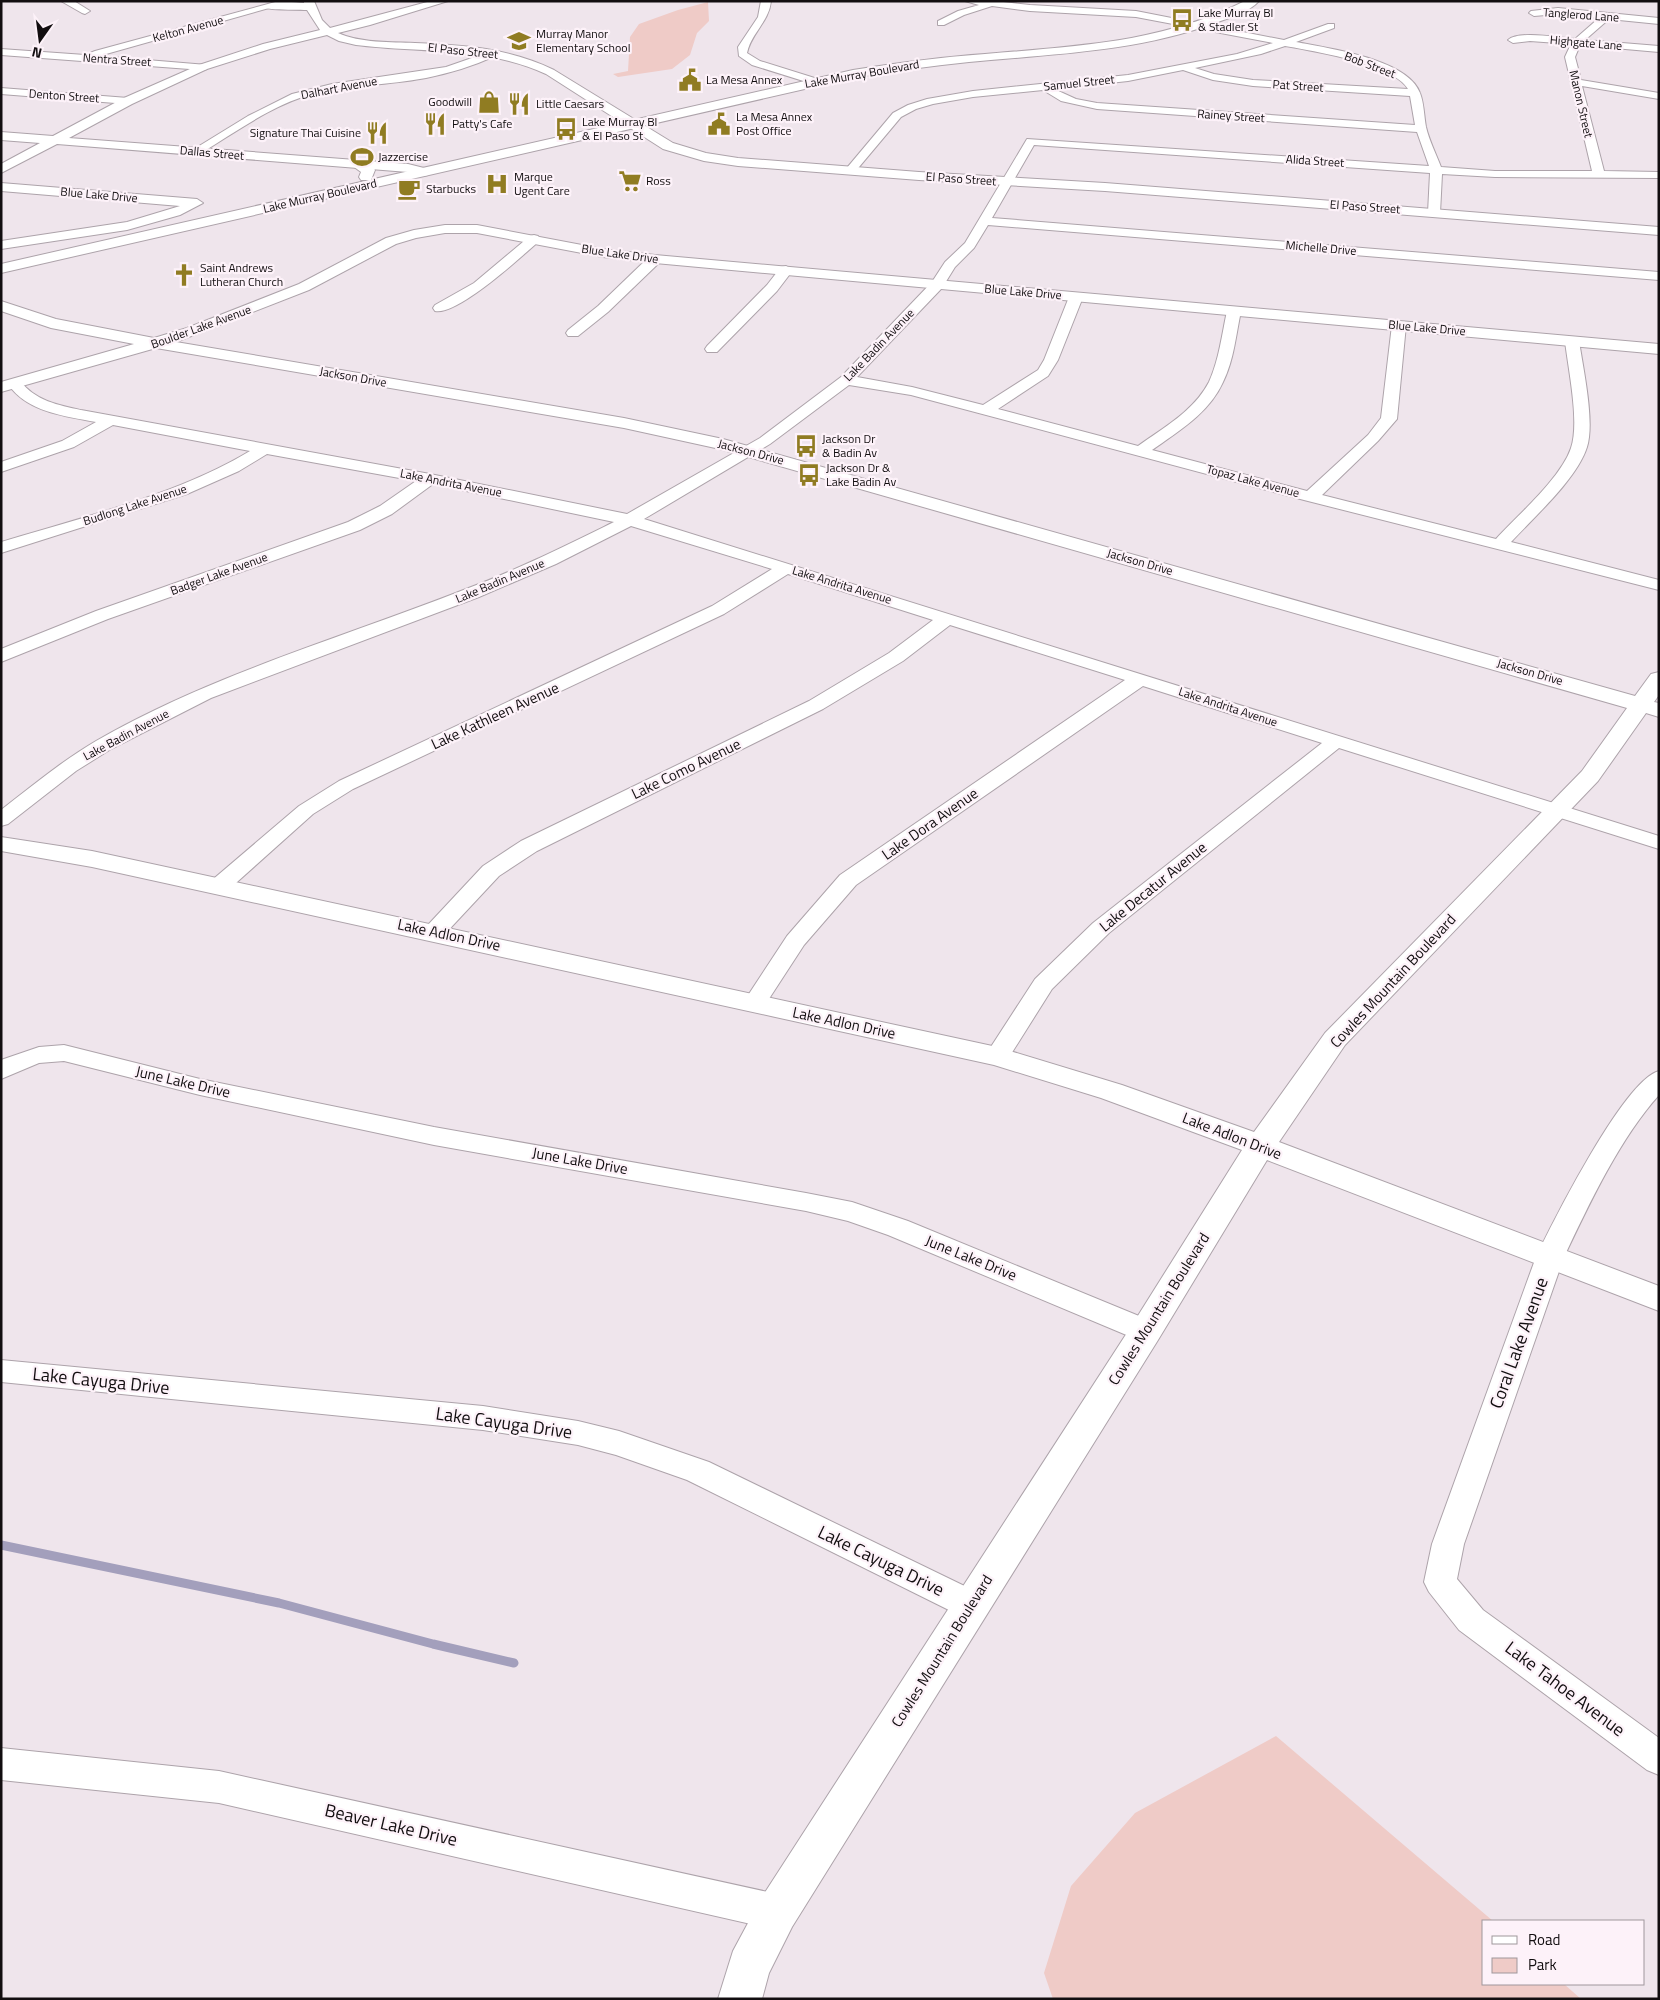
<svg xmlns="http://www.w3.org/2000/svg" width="1660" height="2000" viewBox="0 0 1660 2000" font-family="'Titillium Web',sans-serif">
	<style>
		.green { fill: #efcbc7 }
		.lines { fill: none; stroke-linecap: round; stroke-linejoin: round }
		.stream { stroke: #a39fbc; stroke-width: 9 }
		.street-casing { stroke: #ada3aa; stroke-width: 2 }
		.secondary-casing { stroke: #ada3aa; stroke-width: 2 }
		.primary-casing { stroke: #ada3aa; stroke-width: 2 }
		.street { fill: #fff; fill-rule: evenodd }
		.secondary { fill: #fff; fill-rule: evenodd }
		.primary { fill: #fff; fill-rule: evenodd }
		.labels { text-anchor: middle; stroke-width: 4.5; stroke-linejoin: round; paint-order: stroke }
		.far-poi-label { font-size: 12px; fill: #120e10; stroke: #fdf2f9; text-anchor: start }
		.far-street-label { font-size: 12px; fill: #120e10; stroke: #fdf2f9 }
		.street-label { font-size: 15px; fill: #120e10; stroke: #fdf2f9 }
		.near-street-label { font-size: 18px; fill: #120e10; stroke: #fdf2f9 }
	</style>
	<rect width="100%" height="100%" fill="#efe5ec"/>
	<g class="green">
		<path d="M708,2L709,21L697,33L690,55L672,69L618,77L613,74L628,71L630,37L639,24L678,10Z"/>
		<path d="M1276,1736L1493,1921H1484V1984H1564L1581,1999H1053L1044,1973L1071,1886L1135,1813Z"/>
	</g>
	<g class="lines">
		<path class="stream" d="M1,1545L279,1603L433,1644L514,1663"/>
		<defs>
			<g id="street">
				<path d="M61,1H74L90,11L85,14L82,13Z"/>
				<path d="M279,1H294L99,56L207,65V69L203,70L1,55V49L85,55L95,51Z"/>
				<path d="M761,1H771C769,22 751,33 747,53L760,61L821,80L822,82L821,84H813L752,65L739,56L738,47L758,17Z"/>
				<path d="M965,1H995L1030,5L1136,11L1284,40L1328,24H1334V28L1296,42C1327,48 1408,59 1420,93C1424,103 1424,116 1426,127C1429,140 1436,154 1441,167L1495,171H1592L1565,57L1571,44L1530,41L1513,43L1508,40C1520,30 1559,38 1575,39L1599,18L1558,14L1534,16L1529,13L1531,11L1558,8L1659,18V24L1609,19L1585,40L1659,46V52L1580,45L1575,57L1581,80L1659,93V99L1582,86L1604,171L1659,172V178L1495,177L1442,174L1440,213L1434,217L1428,213L1430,173L1034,145L992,218L1659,272V280L988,225L974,248L955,267L942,288L857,377L912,387L983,405L1038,370L1044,360L1069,297L1076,293L1083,297L1058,360L1048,376L998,409L1138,446C1163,428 1194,411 1209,382C1219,360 1222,334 1227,311L1229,308H1239L1241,311C1236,334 1234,360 1223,382C1209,413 1179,431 1152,450L1307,491L1368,435L1381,418L1392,325L1394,322H1404L1406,325L1397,419L1378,441L1322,495L1496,539C1518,515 1561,478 1571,448C1580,422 1568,368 1565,341L1567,338H1577L1579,341C1583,368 1595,422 1587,447C1577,479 1533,518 1511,542L1659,580V590L1304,500L911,395L849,385L770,444L644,519L1659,836V849L1339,748L1109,933L1052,989L1006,1062L997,1064L988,1062L985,1056L1035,979L1093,923L1322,743L1143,686L856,885L804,945L763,1008L755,1011L747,1008L743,1003L787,936L840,875L1125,680L950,625L903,661L823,709L537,851L499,876L442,937L434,939L426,937L423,932L426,927L483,866L521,841L809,701L889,653L933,620L788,574L724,614L353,789L313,814L227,891L219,893L211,891L208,886L211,881L299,806L339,781L712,606L772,569L631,526L556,564L479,597L211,698L111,749L76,771L8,824L1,826V810C32,786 62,761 96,741C212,674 342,638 466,589C517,570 565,546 614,522L433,484L392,514L360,530L108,619L1,662V649L96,611L348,522L380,506L416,481L267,454L239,471L187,494L1,553V542C83,517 177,495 250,451L113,425L74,447L1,472V462L62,441L96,422C64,416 27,412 8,384L10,381H20C36,401 58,405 81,410L430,474L627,514L760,438L841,377L932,282L945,262L965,243L1027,139L1429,166L1417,132L1097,109L1061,101L1043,90L973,97L933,104L916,109L901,117L854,173H846L844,171L846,169L893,113L908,105L927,99L973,91L1128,75L1237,54L1273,43L1136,17L1030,11L992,6L964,15L944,25H938V21L958,11L979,5ZM1285,46C1313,51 1394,64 1408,89L1253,80L1214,74L1195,68L1261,54ZM1183,70L1213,80L1253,86L1410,96L1415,125L1097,103L1076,99L1054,89L1128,81Z"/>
				<path d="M492,51L495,52V56C473,66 450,73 426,78C389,85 350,85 312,94C272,105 236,132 201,153L197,154L191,151L248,116L292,94L332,84L446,67Z"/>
				<path d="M1,88L128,98L133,101L128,104L1,94Z"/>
				<path d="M1,183L197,199L203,203L180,215L127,230L1,249V241L127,222L180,206L1,191Z"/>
				<path d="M534,235L538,236L540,239L538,242C521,257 457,316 435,311L433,308L435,305L474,283L530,236Z"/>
				<path d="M655,255L661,259L660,262L608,312L578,336H568L566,333L568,330L598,306L650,256Z"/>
				<path d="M786,266L793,270L777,291L717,352H707L705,349L707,346L767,285L781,267Z"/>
				<path d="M64,1045L200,1079L434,1127L806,1193L852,1202L908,1221L1156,1323L1160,1331L1156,1339L1146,1342L1136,1339L888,1235L848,1221L806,1211L434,1145L200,1095L64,1061L39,1063L1,1079V1060L39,1047Z"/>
				<path d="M1659,1071V1095C1620,1138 1589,1204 1564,1257L1464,1544L1457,1579L1483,1610L1659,1738V1775L1647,1770L1459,1630L1429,1592L1424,1582L1432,1544L1536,1257C1554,1220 1624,1080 1659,1071Z"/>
				<path d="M1,1360L483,1406L578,1421L619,1431L709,1462L983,1595L987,1605L983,1615L971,1619L959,1615L687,1480L616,1455L578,1445L483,1430L1,1382Z"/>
				<path d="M1,1748L219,1771L777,1894L790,1899L796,1912L790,1925L777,1930L219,1803L1,1780Z"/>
			</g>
			<g id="secondary">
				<path d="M304,1H314L322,20L330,28L431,1H448L370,25L338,33C360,43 391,42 415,43C463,45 510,48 554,70L673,143L706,153L738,158L919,172L1105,183L1659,227V235L1105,191L919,180L738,166L704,161L663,149L546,74C486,46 420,53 356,45L339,41L327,35L270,49L207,69L132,104L69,138L408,164L428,169L430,172L428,175L423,176L408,172L57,144L1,173V164L40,143L1,140V132L53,136L124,98L199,65L263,44L320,30L307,10C297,9 269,11 264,7C273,0 293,2 304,3Z"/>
				<path d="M445,225H477L603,249L655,255L1659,344V354L655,263L603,257L477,233H445L416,238L396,244L309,290L176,342L624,418L723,439L1635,696L1651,674L1659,672V695L1654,702L1659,703V717L1646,713L1598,781L1345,1045L1279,1142L1659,1286V1311L1267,1160L1158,1340L792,1927L769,1973L762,1999H718L733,1951L762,1897L1134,1322L1242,1150L1101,1098L994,1065L92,867L1,851V837L92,851L997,1047L1122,1085L1254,1132L1325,1033L1582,771L1627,708L720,449L624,428L156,348L1,392V382L134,344L51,328L1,311V301L56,319L154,338L187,328L299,284L386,238L414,230Z"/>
			</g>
			<g id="primary">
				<path d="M1245,1H1259C1249,12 1229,18 1215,23C1136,52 1052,54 969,62C930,66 892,71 853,78L1,273V264L853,70C897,63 941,57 985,54C1076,46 1162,43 1245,1Z"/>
				<path d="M357,160L373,167L375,170L371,180H361L359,177L361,172L350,164Z"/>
			</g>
		</defs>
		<use href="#street" class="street-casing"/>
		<use href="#secondary" class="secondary-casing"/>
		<use href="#primary" class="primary-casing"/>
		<use href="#street" class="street"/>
		<use href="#secondary" class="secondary"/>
		<use href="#primary" class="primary"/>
	</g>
	<defs>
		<symbol id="bus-bare" viewBox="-9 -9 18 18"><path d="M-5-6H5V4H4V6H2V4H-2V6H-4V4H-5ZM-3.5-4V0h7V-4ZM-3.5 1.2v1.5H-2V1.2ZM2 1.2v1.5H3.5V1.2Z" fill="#907c22" stroke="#fdf2f9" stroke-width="2.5" paint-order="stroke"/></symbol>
		<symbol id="school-bare" viewBox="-9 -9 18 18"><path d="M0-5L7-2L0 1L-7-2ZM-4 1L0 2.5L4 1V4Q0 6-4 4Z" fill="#907c22" stroke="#fdf2f9" stroke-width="2.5" paint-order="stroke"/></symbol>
		<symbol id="civic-bare" viewBox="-9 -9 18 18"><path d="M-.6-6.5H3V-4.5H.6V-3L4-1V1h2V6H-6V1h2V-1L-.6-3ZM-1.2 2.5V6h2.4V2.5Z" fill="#907c22" stroke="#fdf2f9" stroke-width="2.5" paint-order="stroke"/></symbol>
		<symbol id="shop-bare" viewBox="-9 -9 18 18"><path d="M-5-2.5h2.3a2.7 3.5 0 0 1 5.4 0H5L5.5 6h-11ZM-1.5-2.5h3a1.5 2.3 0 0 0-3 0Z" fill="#907c22" stroke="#fdf2f9" stroke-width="2.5" paint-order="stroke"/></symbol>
		<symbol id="restaurant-bare" viewBox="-9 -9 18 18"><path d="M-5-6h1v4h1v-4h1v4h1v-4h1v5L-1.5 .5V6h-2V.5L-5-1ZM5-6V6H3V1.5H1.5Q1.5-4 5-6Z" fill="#907c22" stroke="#fdf2f9" stroke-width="2.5" paint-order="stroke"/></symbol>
		<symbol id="stadium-bare" viewBox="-9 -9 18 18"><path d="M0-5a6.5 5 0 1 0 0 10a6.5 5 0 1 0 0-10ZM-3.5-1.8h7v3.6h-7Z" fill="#907c22" stroke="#fdf2f9" stroke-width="2.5" paint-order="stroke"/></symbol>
		<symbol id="supermarket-bare" viewBox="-9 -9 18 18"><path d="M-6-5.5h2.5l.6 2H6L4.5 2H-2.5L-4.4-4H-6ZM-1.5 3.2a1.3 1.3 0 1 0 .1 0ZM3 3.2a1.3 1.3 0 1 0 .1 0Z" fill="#907c22" stroke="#fdf2f9" stroke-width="2.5" paint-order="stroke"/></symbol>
		<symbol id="hospital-bare" viewBox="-9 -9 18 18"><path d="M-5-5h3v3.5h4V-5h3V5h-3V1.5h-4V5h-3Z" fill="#907c22" stroke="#fdf2f9" stroke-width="2.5" paint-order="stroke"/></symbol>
		<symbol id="cafe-bare" viewBox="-9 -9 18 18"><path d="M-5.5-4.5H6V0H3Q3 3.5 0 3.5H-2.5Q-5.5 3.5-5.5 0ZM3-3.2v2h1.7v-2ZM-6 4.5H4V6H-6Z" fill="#907c22" stroke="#fdf2f9" stroke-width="2.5" paint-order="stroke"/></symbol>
		<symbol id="church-bare" viewBox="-9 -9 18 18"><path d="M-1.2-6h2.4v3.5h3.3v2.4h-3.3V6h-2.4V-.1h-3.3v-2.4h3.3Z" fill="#907c22" stroke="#fdf2f9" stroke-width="2.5" paint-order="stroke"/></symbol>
	</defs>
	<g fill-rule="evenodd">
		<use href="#bus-bare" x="1166" y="4" width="32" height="32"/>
		<use href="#school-bare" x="503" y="25" width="32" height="32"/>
		<use href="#civic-bare" x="674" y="64" width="32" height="32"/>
		<use href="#shop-bare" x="473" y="86" width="32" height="32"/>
		<use href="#restaurant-bare" x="503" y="88" width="32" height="32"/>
		<use href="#restaurant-bare" x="419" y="108" width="32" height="32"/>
		<use href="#civic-bare" x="703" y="108" width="32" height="32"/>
		<use href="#bus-bare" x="550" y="113" width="32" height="32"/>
		<use href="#restaurant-bare" x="361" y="117" width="32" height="32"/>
		<use href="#stadium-bare" x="346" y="141" width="32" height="32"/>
		<use href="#supermarket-bare" x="614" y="165" width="32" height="32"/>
		<use href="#hospital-bare" x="481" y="168" width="32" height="32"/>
		<use href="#cafe-bare" x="393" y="173" width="32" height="32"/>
		<use href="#church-bare" x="168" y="259" width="32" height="32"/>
		<use href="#bus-bare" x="790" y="430" width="32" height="32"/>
		<use href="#bus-bare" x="793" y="459" width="32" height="32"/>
	</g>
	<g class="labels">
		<g class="far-poi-label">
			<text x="1198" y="17">Lake Murray Bl<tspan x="1198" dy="14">&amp; Stadler St</tspan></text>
			<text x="536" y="38">Murray Manor<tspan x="536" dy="14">Elementary School</tspan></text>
			<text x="706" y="84">La Mesa Annex</text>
			<text x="472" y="106" text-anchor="end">Goodwill</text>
			<text x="536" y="108">Little Caesars</text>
			<text x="736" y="121">La Mesa Annex<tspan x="736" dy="14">Post Office</tspan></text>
			<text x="582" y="126">Lake Murray Bl<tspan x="582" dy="14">&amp; El Paso St</tspan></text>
			<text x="452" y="128">Patty's Cafe</text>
			<text x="361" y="137" text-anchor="end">Signature Thai Cuisine</text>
			<text x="378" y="161">Jazzercise</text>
			<text x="514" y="181">Marque<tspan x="514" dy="14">Ugent Care</tspan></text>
			<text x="646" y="185">Ross</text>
			<text x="426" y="193">Starbucks</text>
			<text x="200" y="272">Saint Andrews<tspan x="200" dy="14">Lutheran Church</tspan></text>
			<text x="822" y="443">Jackson Dr<tspan x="822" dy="14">&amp; Badin Av</tspan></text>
			<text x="826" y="472">Jackson Dr &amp;<tspan x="826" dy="14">Lake Badin Av</tspan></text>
		</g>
		<g class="far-street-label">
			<text transform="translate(1581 15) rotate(4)" y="4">Tanglerod Lane</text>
			<text transform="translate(188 29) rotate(-15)" y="4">Kelton Avenue</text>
			<text transform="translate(1586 43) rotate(5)" y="4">Highgate Lane</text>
			<text transform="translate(463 51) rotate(6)" y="4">El Paso Street</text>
			<text transform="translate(117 60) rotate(4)" y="4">Nentra Street</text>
			<text transform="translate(1370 65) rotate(21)" y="4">Bob Street</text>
			<text transform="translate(862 74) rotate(-10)" y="4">Lake Murray Boulevard</text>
			<text transform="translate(1079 83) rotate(-6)" y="4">Samuel Street</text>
			<text transform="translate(1298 86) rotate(4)" y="4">Pat Street</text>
			<text transform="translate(339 88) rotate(-11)" y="4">Dalhart Avenue</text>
			<text transform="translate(64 96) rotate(4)" y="4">Denton Street</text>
			<text transform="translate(1581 104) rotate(77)" y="4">Manon Street</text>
			<text transform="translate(1231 116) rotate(4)" y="4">Rainey Street</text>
			<text transform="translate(212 153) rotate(5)" y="4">Dallas Street</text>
			<text transform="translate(1315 161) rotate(4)" y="4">Alida Street</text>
			<text transform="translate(961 179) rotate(4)" y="4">El Paso Street</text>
			<text transform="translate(99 195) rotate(5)" y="4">Blue Lake Drive</text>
			<text transform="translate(320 196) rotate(-13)" y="4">Lake Murray Boulevard</text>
			<text transform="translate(1365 207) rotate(4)" y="4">El Paso Street</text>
			<text transform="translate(1321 248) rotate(5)" y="4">Michelle Drive</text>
			<text transform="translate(620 254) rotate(8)" y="4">Blue Lake Drive</text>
			<text transform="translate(1023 292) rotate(5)" y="4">Blue Lake Drive</text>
			<text transform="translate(201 327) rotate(-20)" y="4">Boulder Lake Avenue</text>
			<text transform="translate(1427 328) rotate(5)" y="4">Blue Lake Drive</text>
			<text transform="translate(879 345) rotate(-46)" y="4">Lake Badin Avenue</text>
			<text transform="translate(353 377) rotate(10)" y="4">Jackson Drive</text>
			<text transform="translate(751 452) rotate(15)" y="4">Jackson Drive</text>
			<text transform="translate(1253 481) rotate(15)" y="4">Topaz Lake Avenue</text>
			<text transform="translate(451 483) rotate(11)" y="4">Lake Andrita Avenue</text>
			<text transform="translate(135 505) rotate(-18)" y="4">Budlong Lake Avenue</text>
			<text transform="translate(1140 562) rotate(16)" y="4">Jackson Drive</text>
			<text transform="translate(219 574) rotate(-20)" y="4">Badger Lake Avenue</text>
			<text transform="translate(500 581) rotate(-23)" y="4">Lake Badin Avenue</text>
			<text transform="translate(842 585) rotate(17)" y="4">Lake Andrita Avenue</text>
			<text transform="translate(1530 672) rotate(16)" y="4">Jackson Drive</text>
			<text transform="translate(1228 707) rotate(18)" y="4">Lake Andrita Avenue</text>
			<text transform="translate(126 735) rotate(-28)" y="4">Lake Badin Avenue</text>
		</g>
		<g class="street-label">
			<text transform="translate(495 716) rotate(-25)" y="5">Lake Kathleen Avenue</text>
			<text transform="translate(686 769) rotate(-26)" y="5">Lake Como Avenue</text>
			<text transform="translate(930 824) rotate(-35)" y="5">Lake Dora Avenue</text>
			<text transform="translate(1153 887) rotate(-39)" y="5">Lake Decatur Avenue</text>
			<text transform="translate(449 935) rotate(12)" y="5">Lake Adlon Drive</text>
			<text transform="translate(1393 981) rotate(-47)" y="5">Cowles Mountain Boulevard</text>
			<text transform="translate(844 1023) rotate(12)" y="5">Lake Adlon Drive</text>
			<text transform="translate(183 1082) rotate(13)" y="5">June Lake Drive</text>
			<text transform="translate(1232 1136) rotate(21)" y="5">Lake Adlon Drive</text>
			<text transform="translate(580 1161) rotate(10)" y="5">June Lake Drive</text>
			<text transform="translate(971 1258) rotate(22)" y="5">June Lake Drive</text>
			<text transform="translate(1159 1309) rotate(-58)" y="5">Cowles Mountain Boulevard</text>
			<text transform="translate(942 1651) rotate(-58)" y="5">Cowles Mountain Boulevard</text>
		</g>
		<g class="near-street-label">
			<text transform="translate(1519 1343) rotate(-70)" y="6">Coral Lake Avenue</text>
			<text transform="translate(101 1381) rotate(6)" y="6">Lake Cayuga Drive</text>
			<text transform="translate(504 1423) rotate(8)" y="6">Lake Cayuga Drive</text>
			<text transform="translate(881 1561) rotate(26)" y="6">Lake Cayuga Drive</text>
			<text transform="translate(1565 1689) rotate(37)" y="6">Lake Tahoe Avenue</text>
			<text transform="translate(391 1825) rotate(13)" y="6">Beaver Lake Drive</text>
		</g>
	</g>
	<rect width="1660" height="2000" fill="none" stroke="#120e10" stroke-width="5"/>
	<rect x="1482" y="1920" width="162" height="65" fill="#fdf2f9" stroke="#9f979c"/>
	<rect x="1492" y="1936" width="25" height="8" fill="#ffffff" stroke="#9f979c"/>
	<text x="1528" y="1945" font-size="15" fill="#120e10">Road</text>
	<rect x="1492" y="1958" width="25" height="15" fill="#efcbc7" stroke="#9f979c"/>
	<text x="1528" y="1970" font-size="15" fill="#120e10">Park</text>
	<g transform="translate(40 40) rotate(194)" stroke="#fdf2f9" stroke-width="4" paint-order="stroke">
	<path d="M0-4L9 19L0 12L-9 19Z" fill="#120e10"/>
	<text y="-8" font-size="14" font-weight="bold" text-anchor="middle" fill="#120e10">N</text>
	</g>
</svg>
